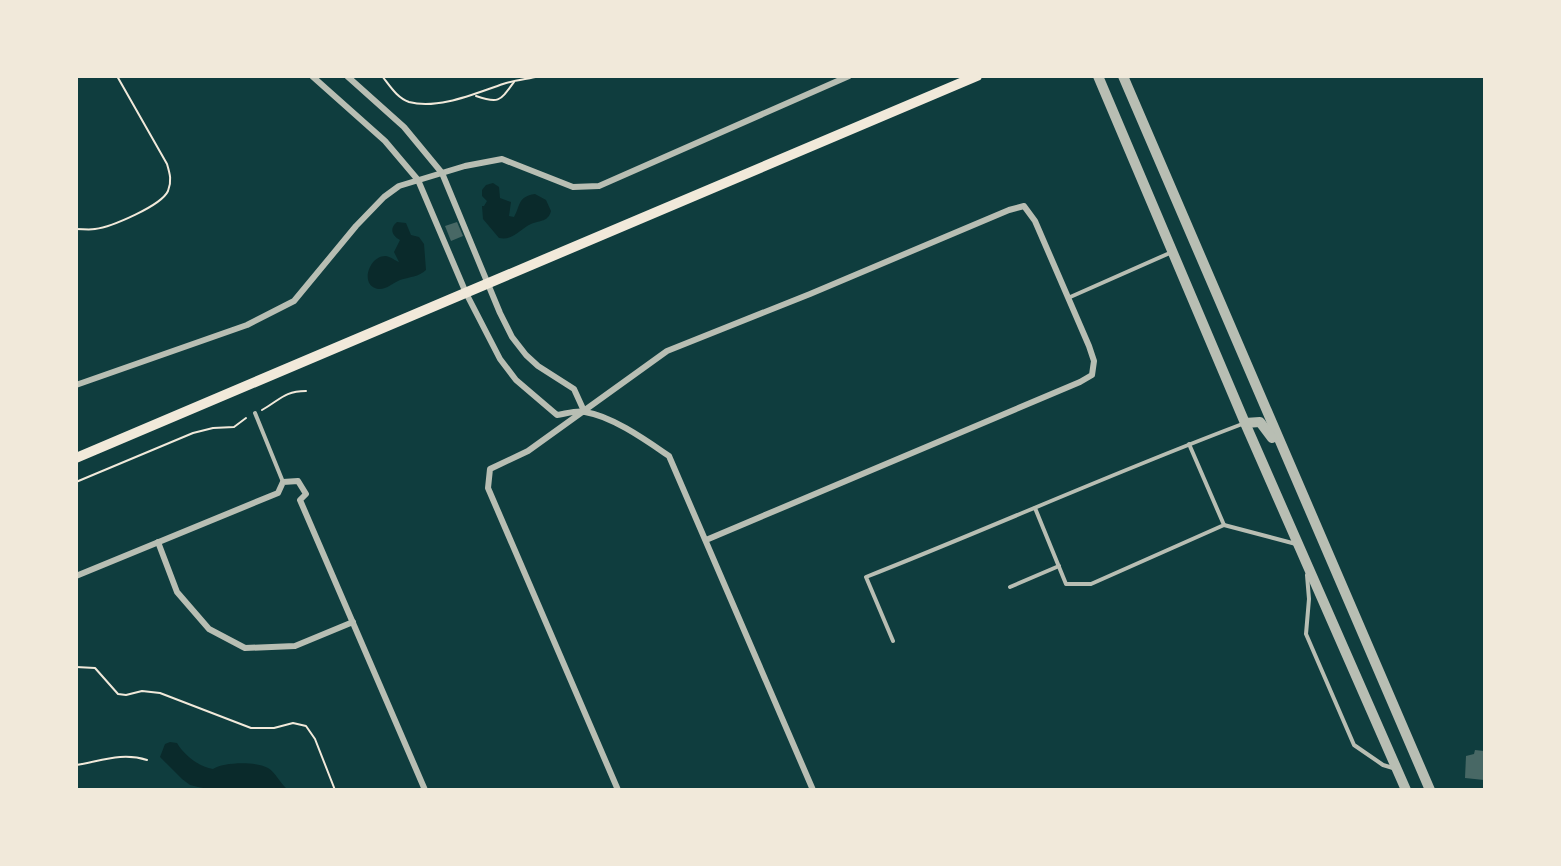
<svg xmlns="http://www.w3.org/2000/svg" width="1561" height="866" viewBox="0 0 1561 866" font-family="'Source Sans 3',sans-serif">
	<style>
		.water { fill: #0a2a2b }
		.building { fill: #486865 }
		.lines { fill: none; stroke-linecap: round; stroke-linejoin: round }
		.path { stroke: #f1e9da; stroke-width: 2 }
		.service { stroke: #b8beb3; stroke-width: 4 }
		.minor { stroke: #b8beb3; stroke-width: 6 }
		.tertiary { stroke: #b8beb3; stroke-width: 10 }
		.secondary { stroke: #f1e9da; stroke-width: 10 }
	</style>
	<rect width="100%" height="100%" fill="#0f3d3e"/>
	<g class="water">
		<path d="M493,183L499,187L500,198L511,202L509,216L514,217C521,205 517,197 535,194L546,200L551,211C548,222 541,220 531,224C520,229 513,241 499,238L483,219L482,206H484L487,201L482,196V190L486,185Z"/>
		<path d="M397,222L406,223L411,235L419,237L424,244L426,270C419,277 409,277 400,280C393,283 386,290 378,289C359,286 369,255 386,256C391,257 396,261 399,262L394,252L400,240C392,236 389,228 397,222Z"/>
		<path d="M170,742L177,743C184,755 199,767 213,769C223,762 256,761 268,768C275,772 281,784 287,789L214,790L198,787L190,785L182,779L160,757L165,744Z"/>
	</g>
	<g class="building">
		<path d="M457,222L463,236L451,241L445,226Z"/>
		<path d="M1475,750L1484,751V780L1465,778L1466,756L1474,754Z"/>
	</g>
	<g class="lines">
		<g class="path">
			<path d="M382,76C390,86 397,98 409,102C438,110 476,93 503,84C515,80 528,79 540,76"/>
			<path d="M476,96C499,104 500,101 514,82"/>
			<path d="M76,229C83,229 89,230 95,229C111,227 161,206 168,191C172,181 170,174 167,164L117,76"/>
			<path d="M262,410C280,400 284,391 306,391"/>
			<path d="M76,482L193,433L213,428L234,427L246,418"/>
			<path d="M76,667L95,668L118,694L126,695L142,691L160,693L251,728H274L293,723L306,726L315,739L335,790"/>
			<path d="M76,765C101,761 122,752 147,760"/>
		</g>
		<g class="service">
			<path d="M1068,298L1172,252"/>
			<path d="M255,413L283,482"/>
			<path d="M1035,508L1066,584H1091L1224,525L1189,444"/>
			<path d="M1224,525L1296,544"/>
			<path d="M1307,575L1309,599L1306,634L1354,745L1383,765L1393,768"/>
			<path d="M1010,587L1059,566"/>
			<path d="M893,641L866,577C993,527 1117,471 1245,423"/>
		</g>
		<g class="minor">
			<path d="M312,76L385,141L418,180L466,293L500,359L516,380L557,415C565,414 577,410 585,412C612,416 647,441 669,456L813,790"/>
			<path d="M347,76L404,127L442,173L500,313L512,337L526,355L538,366L574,389L584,411"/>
			<path d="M76,385L247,325L294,301L356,226L384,197L399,186L465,166L502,159L573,187L599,186L849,76"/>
			<path d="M158,542L177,592L209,629L245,648L295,646L353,622"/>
			<path d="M76,576L278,493L283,482L298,481L306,494L300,500L425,790"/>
			<path d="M618,790L488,488L490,469L528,451L667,351L810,294L1009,210L1024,206L1035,221L1089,346L1094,361L1092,375L1080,382L706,540"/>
		</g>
		<g class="tertiary">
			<path d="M1098,76L1245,423L1406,790"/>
			<path d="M1123,76L1430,790"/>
			<path d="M1245,423L1260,422L1272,438"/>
		</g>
		<path class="secondary" d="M76,458L977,76"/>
	</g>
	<rect width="1561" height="866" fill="none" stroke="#f1e9da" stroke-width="156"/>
</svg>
